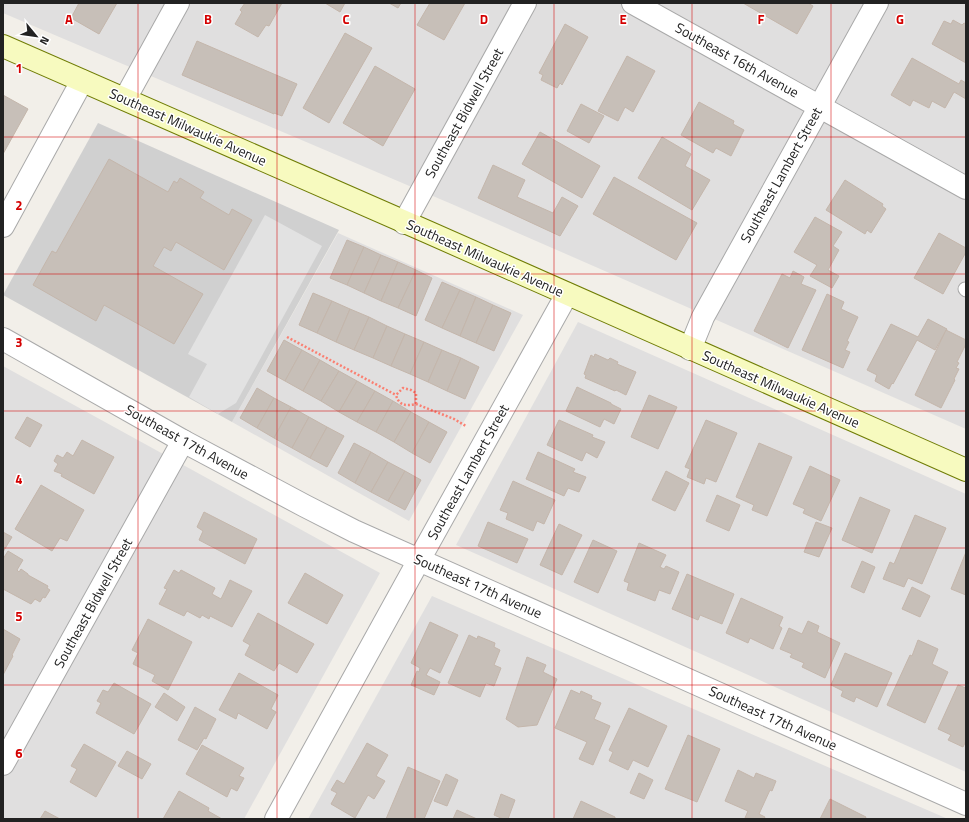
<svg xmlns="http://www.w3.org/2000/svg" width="969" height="822" viewBox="0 0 969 822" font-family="'Titillium Web',sans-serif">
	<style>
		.residential { fill: #e0dfdf }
		.religious { fill: #d0d0d0 }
		.parking { fill: #e2e2e2 }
		.building { fill: #c7bfb8; stroke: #c4b6ab }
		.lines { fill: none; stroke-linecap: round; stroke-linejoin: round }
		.service-casing { stroke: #a9a9a9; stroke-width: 15 }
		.minor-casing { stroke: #a9a9a9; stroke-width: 24 }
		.tertiary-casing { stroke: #a9a9a9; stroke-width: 24 }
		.secondary-casing { stroke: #707d05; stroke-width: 24 }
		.path { stroke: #fa8072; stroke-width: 2.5; stroke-dasharray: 2 2; stroke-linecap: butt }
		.service { stroke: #fff; stroke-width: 13 }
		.minor { stroke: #fff; stroke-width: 22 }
		.tertiary { stroke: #fff; stroke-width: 22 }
		.secondary { stroke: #f7fabf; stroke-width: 22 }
		.grid { fill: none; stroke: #d40000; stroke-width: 1; stroke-opacity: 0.55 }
		.labels { text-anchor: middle; stroke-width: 3; stroke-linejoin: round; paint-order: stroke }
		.street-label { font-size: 14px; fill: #222; stroke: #fff }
		.grid-label { font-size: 13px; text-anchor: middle; font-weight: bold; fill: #d40000; stroke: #fff; stroke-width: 3; stroke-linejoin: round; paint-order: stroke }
	</style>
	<rect width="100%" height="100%" fill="#f2efe9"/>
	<g class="residential">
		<path d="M3,3H966V429L454,205L3,13Z"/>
		<path d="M338,233L523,315L409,521L232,422Z"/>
		<path d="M578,322L966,494V772L456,545Z"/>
		<path d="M3,366L380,573L244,819H3Z"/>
		<path d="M432,596L948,819H308Z"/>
	</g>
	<path class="religious" d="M98,123L339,230L232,422L3,295Z"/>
	<path class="parking" d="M265,215L322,246L236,403L218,414L189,397L207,364L188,354Z"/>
	<g class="building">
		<path d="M79,3H117L99,34L71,18Z"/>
		<path d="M245,3H282L269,26L266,25L258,37L235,24L242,12L240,10Z"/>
		<path d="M325,3H345L340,12Z"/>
		<path d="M389,3H401L398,8Z"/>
		<path d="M430,3H465L444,40L417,25Z"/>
		<path d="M743,3H808L813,6L797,34Z"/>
		<path d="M953,20L962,25L964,23L966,24V63L932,44L944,21L951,24Z"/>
		<path d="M565,24L588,37L562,85L560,83L557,88L541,80L543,75L539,73Z"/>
		<path d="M345,33L372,48L329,123L303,108Z"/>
		<path d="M197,41L297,84L282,116L274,113V114L182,75Z"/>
		<path d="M627,56L655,71L633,112L625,107L618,121L598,111Z"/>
		<path d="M912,58L959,84L961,80L966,83V99L954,92L945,108L932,101L929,108L913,100L910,106L891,95Z"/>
		<path d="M375,66L415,89L383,146L343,123Z"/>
		<path d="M3,95L28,109L3,154Z"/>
		<path d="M699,102L734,121L733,124L744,130L731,156L716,148L713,153L681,135Z"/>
		<path d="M581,104L604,116L589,143L567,131Z"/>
		<path d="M540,132L600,166L582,198L522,164Z"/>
		<path d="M662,137L691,154L685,166L710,180L692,210L638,178Z"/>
		<path d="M109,159L168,192L174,181L177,183L180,178L204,192L200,198L229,215L232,209L252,220L224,270L176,242L171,251L164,247L153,266L203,294L174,344L104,305L96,321L33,285L52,251L56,253Z"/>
		<path d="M493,165L525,180L517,197L553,213L562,197L578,206L560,236L478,198Z"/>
		<path d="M614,177L697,223L676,260L593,214Z"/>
		<path d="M845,180L883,204L882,206L886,209L871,233L867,230L865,234L826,210Z"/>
		<path d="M815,217L842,232L833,246L839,250L828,270L839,276L832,288L810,276L817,265L794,252Z"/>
		<path d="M939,233L966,248V252L943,294L914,278Z"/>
		<path d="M347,240L364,247L347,285L330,278Z"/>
		<path d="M364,247L381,255L364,293L347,285Z"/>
		<path d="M381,255L398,262L381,301L364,293Z"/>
		<path d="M398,262L416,270L398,308L381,301Z"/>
		<path d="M416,270L432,278L416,316L398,308Z"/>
		<path d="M793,271L804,277L801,284L816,290L788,348L754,331L782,274L790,278Z"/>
		<path d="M442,282L460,290L442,328L425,320Z"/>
		<path d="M460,290L476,297L460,336L442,328Z"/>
		<path d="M313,293L332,301L317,333L299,325Z"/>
		<path d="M827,294L844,302L841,309L858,317L847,341L849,342L845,350L850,352L843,368L802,350Z"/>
		<path d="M476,297L493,305L476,343L460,336Z"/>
		<path d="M332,301L350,309L336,342L317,333Z"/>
		<path d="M493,305L511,313L494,351L476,343Z"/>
		<path d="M350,309L369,317L354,350L336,342Z"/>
		<path d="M369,317L387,326L373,358L354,350Z"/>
		<path d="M928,319L947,329L935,350L917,340L893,384L892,383L889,389L875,381L877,375L867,370L891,324L918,337Z"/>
		<path d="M387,326L405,334L391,366L373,358Z"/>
		<path d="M946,330L966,340V344L957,362L959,363L956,368L959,369L954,379L955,380L941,408L915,395Z"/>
		<path d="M405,334L424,342L410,374L391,366Z"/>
		<path d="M284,340L302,350L285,381L267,371Z"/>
		<path d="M424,342L442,350L428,382L410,374Z"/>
		<path d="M302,350L320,360L303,391L285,381Z"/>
		<path d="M442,350L461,358L447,391L428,382Z"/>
		<path d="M595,354L608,360L610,358L618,362L617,364L636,372L626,395L616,390L615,391L585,378L586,375L584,374L591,355L594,357Z"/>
		<path d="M461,358L479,367L465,399L447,391Z"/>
		<path d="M320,360L339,371L321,401L303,391Z"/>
		<path d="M339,371L357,381L339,412L321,401Z"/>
		<path d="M357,381L375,391L357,422L339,412Z"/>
		<path d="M577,387L611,403V404L621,409L614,424L604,419L600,427L566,411Z"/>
		<path d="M257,388L274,398L257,428L240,418Z"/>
		<path d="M375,391L393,401L376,432L357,422Z"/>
		<path d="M649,395L677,407L658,449L631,437Z"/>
		<path d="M274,398L291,407L274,438L257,428Z"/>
		<path d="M393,401L411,412L394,442L376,432Z"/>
		<path d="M291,407L309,417L292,448L274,438Z"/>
		<path d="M411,412L429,422L412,453L394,442Z"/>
		<path d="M27,417L42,425L30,447L15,438Z"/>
		<path d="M309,417L327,427L310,458L292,448Z"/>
		<path d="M559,420L593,435L592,437L605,442L597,458L586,452L582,461L547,445Z"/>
		<path d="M706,420L737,433L716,482L706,478L704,484L687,477L690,469L685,467Z"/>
		<path d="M429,422L447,432L430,463L412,453Z"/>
		<path d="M327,427L344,436L327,467L310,458Z"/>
		<path d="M82,440L114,457L94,494L61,476L62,474L54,471L58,464L54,461L57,455L63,458L67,452L73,456Z"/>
		<path d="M354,443L371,452L355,483L338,473Z"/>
		<path d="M759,443L792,457L767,516L752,510L754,505L736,497Z"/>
		<path d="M371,452L388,462L371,492L355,483Z"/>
		<path d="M538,452L575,469L573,472L586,477L579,492L568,488L564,496L526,479Z"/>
		<path d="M388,462L405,471L388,501L371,492Z"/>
		<path d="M810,466L840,480L821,521L803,513L805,509L793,504Z"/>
		<path d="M405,471L421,480L405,510L388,501Z"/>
		<path d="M666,471L689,483L675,511L652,500Z"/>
		<path d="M513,481L555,500L544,524L537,521L533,531L506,519L508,513L500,510Z"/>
		<path d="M41,485L84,510L67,541L60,538L52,551L15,529Z"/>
		<path d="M717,495L740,505L729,531L706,521Z"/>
		<path d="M860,497L890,510L872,553L842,540Z"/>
		<path d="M204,512L257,539L245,564L199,540L203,531L197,527Z"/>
		<path d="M915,515L946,528L922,584L908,578L904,587L883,579L890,562L894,564Z"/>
		<path d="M488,522L528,539L517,563L478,546Z"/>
		<path d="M816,522L832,528L819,557L804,552Z"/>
		<path d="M559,524L582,535L562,575L540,565Z"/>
		<path d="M3,532L12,537L3,552Z"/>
		<path d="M593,540L617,551L598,593L574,582Z"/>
		<path d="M639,543L666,555L660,567L664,569L666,566L679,572L670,594L659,590L655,601L627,590L629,583L624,581Z"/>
		<path d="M8,551L23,560L17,570L19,572L21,569L28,574V575L48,586L47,588L50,590L45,598L43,597L40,602L35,599L31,604L3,589V559Z"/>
		<path d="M966,552V595L951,589Z"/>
		<path d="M862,561L875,567L864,593L851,587Z"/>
		<path d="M174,570L179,573L181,570L215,588L212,594L221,599L230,580L252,591L232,627L210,616L209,619L202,615L200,618L187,611L184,616L159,604L167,589L164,588Z"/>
		<path d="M305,573L343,595L327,624L288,603Z"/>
		<path d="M687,574L734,594L722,624L700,615L698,620L672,609Z"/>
		<path d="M912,587L930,596L920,617L902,609Z"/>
		<path d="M741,598L783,617L779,626L782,628L773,649L750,638L748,643L726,633Z"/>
		<path d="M258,613L314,644L297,673L279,663L274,671L245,655L250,645L243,641Z"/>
		<path d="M148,619L192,642L168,690L152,681L155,675L133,664L138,653L132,650Z"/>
		<path d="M808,621L819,626L817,632L840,643L825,678L802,667L804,663L790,657L792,654L780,649L789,628L802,634Z"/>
		<path d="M430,622L458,635L440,673L430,668L426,675L440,682L434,695L411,685L417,671L419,672L420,668L411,663Z"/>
		<path d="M3,629L20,639L12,655L13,656L3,675Z"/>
		<path d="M469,635L477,639L478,636L495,643L494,647L500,650L494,665L501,668L494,686L486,683L480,697L448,683Z"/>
		<path d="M918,640L938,649L932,664L948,672L925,723L887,705L910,655L912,656Z"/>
		<path d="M845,653L892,673L877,707L856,697L854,702L841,696L843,691L831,685Z"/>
		<path d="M527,657L546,665L543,672L557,679L537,725L518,727L506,719Z"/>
		<path d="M239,673L278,695L271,709L276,712L267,729L238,713L236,719L219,710Z"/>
		<path d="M114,683L151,704L134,734L96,713L101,703L97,701L103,690L108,692Z"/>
		<path d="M958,685L966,688V741L963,747L948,740L951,735L938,729Z"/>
		<path d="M571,690L580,694L581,691L592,696L591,699L601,703L594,719L610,726L593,765L579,759L587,742L555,728Z"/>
		<path d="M164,693L185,707L177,721L155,707Z"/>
		<path d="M195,707L216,719L206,739L204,738L197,750L178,740Z"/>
		<path d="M629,708L667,726L648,767L633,760L628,770L609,761L613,752L609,750Z"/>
		<path d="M688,735L720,749L697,802L665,789Z"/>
		<path d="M367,743L388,755L376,776L385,781L374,799L368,795L355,818L331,804L337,793L331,790L337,780L344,784Z"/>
		<path d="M84,744L116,762L96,797L70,782L77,769L71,766Z"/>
		<path d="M202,745L244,768L239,776L244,778L237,791L231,788L227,797L186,774Z"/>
		<path d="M127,751L151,764L142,779L118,766Z"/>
		<path d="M408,767L440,781L424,819H386Z"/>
		<path d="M738,770L754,778L756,773L776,781L772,791L770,790L759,814L765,817L764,819L745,818L748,811L725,801Z"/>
		<path d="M639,773L653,780L644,799L630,793Z"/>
		<path d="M446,774L458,780L447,806L434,801Z"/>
		<path d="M179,791L209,808L208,811L222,819H163Z"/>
		<path d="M501,794L515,800L508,819H503L494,815Z"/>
		<path d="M830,799L866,817L865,819H820Z"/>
		<path d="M581,801L615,817V819H573Z"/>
		<path d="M457,810L477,819H453Z"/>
		<path d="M45,811L60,819H40Z"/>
	</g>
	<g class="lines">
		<defs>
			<path id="service" d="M965,289L966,290"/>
			<g id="minor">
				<path d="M633,3L966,188"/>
				<path d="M125,99L178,3"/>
				<path d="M404,223L525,3"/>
				<path d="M3,226L82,81"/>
				<path d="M690,349L703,317L877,3"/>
				<path d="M3,764L183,441"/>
				<path d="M276,819L419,560L567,294"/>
			</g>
			<path id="tertiary" d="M3,339L183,441L305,506L354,531L966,804"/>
			<path id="secondary" d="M3,46L430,233L966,470"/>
		</defs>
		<use href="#service" class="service-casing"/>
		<use href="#minor" class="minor-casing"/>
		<use href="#tertiary" class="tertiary-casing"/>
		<use href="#secondary" class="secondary-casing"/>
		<g class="path">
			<path d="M287,337L396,395"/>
			<path d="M416,404V393L411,390L403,388L396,395C399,406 406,406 416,404L454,419L466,426"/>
		</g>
		<use href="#service" class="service"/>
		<use href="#minor" class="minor"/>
		<use href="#tertiary" class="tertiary"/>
		<use href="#secondary" class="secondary"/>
	</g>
	<path class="grid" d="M138,3V819M277,3V819M415,3V819M554,3V819M692,3V819M831,3V819M3,137H966M3,274H966M3,411H966M3,548H966M3,685H966"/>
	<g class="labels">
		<g class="street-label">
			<text transform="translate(737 60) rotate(29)" y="5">Southeast 16th Avenue</text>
			<text transform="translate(464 113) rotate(-61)" y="5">Southeast Bidwell Street</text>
			<text transform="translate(188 127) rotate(24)" y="5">Southeast Milwaukie Avenue</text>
			<text transform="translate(781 175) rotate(-61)" y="5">Southeast Lambert Street</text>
			<text transform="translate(485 258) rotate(24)" y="5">Southeast Milwaukie Avenue</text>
			<text transform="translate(781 389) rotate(24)" y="5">Southeast Milwaukie Avenue</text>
			<text transform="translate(187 442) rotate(29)" y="5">Southeast 17th Avenue</text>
			<text transform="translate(468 472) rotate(-61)" y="5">Southeast Lambert Street</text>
			<text transform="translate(478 586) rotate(24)" y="5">Southeast 17th Avenue</text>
			<text transform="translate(93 603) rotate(-61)" y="5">Southeast Bidwell Street</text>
			<text transform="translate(773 718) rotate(24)" y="5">Southeast 17th Avenue</text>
		</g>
	</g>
	<g class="grid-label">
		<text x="69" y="24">A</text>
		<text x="208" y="24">B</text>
		<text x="346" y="24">C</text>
		<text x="484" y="24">D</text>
		<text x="623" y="24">E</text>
		<text x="761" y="24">F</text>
		<text x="900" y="24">G</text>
		<text x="19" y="73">1</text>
		<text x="19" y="210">2</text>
		<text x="19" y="347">3</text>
		<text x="19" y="484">4</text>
		<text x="19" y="621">5</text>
		<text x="19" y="758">6</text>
	</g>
	<rect width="969" height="822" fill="none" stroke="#222222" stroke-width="8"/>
	<g transform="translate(36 36) rotate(119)" stroke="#ffffff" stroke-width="3" paint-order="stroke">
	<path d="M0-3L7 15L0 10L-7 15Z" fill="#222222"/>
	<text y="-6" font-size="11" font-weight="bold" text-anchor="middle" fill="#222222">N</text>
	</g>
</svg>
